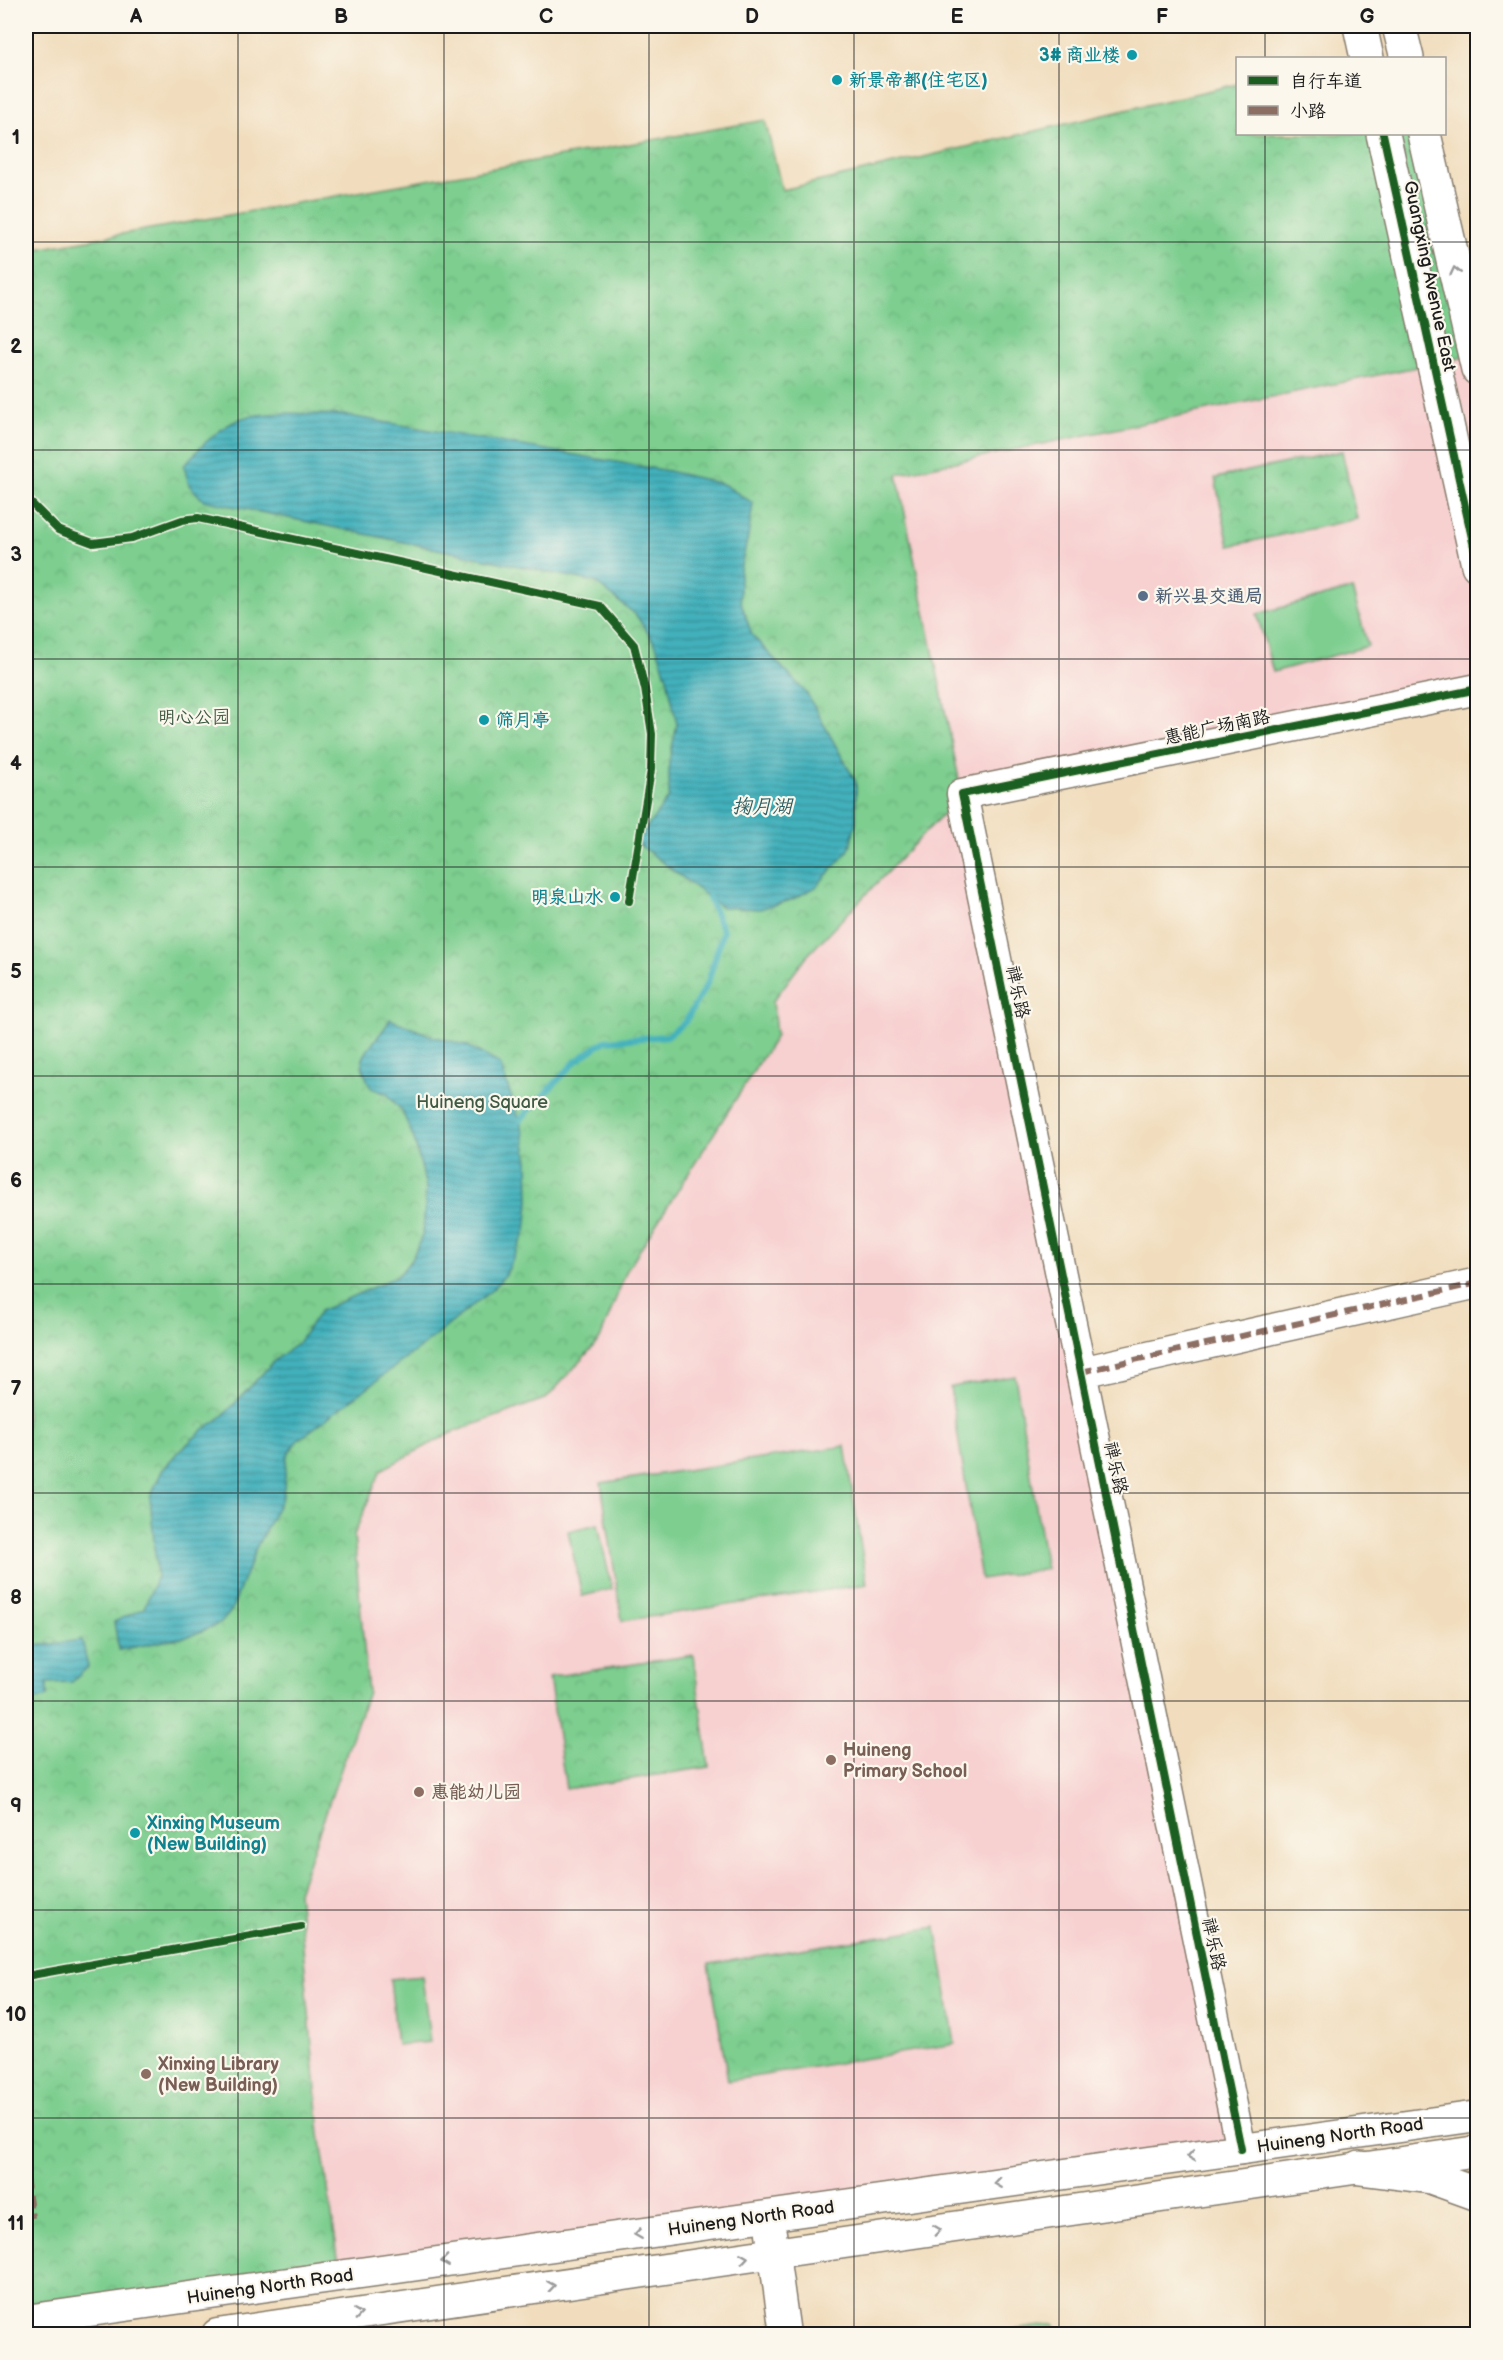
<svg xmlns="http://www.w3.org/2000/svg" width="1503" height="2360" viewBox="0 0 1503 2360" font-family="'Balsamiq Sans','LXGW WenKai TC',sans-serif">
	<style>
		.built { fill: #f7d0d0 }
		.park { fill: url(#park-crowns); stroke: #4c7556; stroke-width: 1.5 }
		.pitch { fill: #7dce8f; stroke: #4c7556; stroke-width: 1.5 }
		.water { fill: url(#water-rules); stroke: #2f666c; stroke-width: 1.5 }
		.lines { fill: none; stroke-linecap: round; stroke-linejoin: round }
		.stream { stroke: #42b1bc; stroke-width: 6 }
		.minor-casing { stroke: #867c6c; stroke-width: 33 }
		.highway-casing { stroke: #867c6c; stroke-width: 36 }
		.minor { stroke: #fff; stroke-width: 30 }
		.highway { stroke: #fff; stroke-width: 33 }
		.quiet { stroke: #8d6e63; stroke-width: 6; stroke-dasharray: 12 6; stroke-linecap: butt }
		.cycleway-casing { stroke: #fbf7ec; stroke-width: 11 }
		.cycleway { stroke: #1b5e20; stroke-width: 8 }
		.oneway { stroke: #999 }
		.grid { fill: none; stroke: #1c1c1c; stroke-width: 1.5; stroke-opacity: 0.55 }
		.culture-dot { fill: #0f9aa8; stroke: #fbf7ec; stroke-width: 2 }
		.service-dot { fill: #5c6f8a; stroke: #fbf7ec; stroke-width: 2 }
		.education-dot { fill: #8d6e63; stroke: #fbf7ec; stroke-width: 2 }
		.labels { text-anchor: middle; stroke-width: 4.5; stroke-linejoin: round; paint-order: stroke }
		.culture-label { font-size: 18px; font-weight: bold; fill: #0d838f; stroke: #fbf7ec; text-anchor: start }
		.street-label { font-size: 18px; fill: #1c1c1c; stroke: #fbf7ec }
		.service-label { font-size: 18px; font-weight: bold; fill: #4e5e75; stroke: #fbf7ec; text-anchor: start }
		.park-label { font-size: 18px; fill: #3e5a44; stroke: #fbf7ec }
		.education-label { font-size: 18px; font-weight: bold; fill: #785e54; stroke: #fbf7ec; text-anchor: start }
		.water-label { font-size: 20px; font-style: italic; fill: #2d5f64; stroke: #fbf7ec }
		.neatline { fill: none; stroke: #1c1c1c; stroke-width: 2 }
		.grid-label { font-size: 20px; text-anchor: middle; font-weight: bold; fill: #1c1c1c }
	</style>
	<defs>
		<pattern id="park-crowns" width="20" height="18" patternUnits="userSpaceOnUse" patternTransform="scale(1.5)"><rect width="20" height="18" fill="#7dce8f"/><path d="M2 6a3 3 0 1 1 6 0M12 15a3 3 0 1 1 6 0" fill="none" stroke="#6bb07b"/></pattern>
		<pattern id="water-rules" width="6" height="5" patternUnits="userSpaceOnUse" patternTransform="scale(1.5)"><rect width="6" height="5" fill="#42b1bc"/><path d="M0 2.5h6" fill="none" stroke="#368f98"/></pattern>
	</defs>
	<rect width="100%" height="100%" fill="#fbf7ec"/>
	<filter id="ink" filterUnits="userSpaceOnUse"><feTurbulence type="fractalNoise" baseFrequency=".0167" numOctaves="2"/><feDisplacementMap in="SourceGraphic" scale="12" xChannelSelector="R" yChannelSelector="G"/><feConvolveMatrix kernelMatrix="1 2 1 2 8 2 1 2 1" color-interpolation-filters="sRGB"/></filter>
	<filter id="wash" filterUnits="userSpaceOnUse"><feTurbulence type="fractalNoise" baseFrequency=".008" numOctaves="4" result="noise"/><feDisplacementMap in="SourceGraphic" scale="24" xChannelSelector="R" yChannelSelector="G"/><feGaussianBlur stdDeviation="1.35" result="paint"/><feColorMatrix in="noise" values="0 0 0 0 0 0 0 0 0 0 0 0 0 0 0 0 0 1.4 0 .05"/><feComposite in="paint" operator="in"/></filter>
	<g filter="url(#wash)">
		<rect width="100%" height="100%" fill="#f1ddbd"/>
		<path class="built" d="M1475,355L1478,369L1477,689L962,794L1241,2149L341,2277L320,2134L298,1892L368,1692L354,1535L380,1470L451,1433L547,1398L600,1339L627,1270L776,1036L772,1002L806,957L962,794L896,474Z"/>
		<g class="park">
			<path d="M1237,84L1238,134H1424L1475,355L897,474L962,794L806,957L773,1001L776,1036L627,1270L600,1339L547,1398L451,1433L381,1470L354,1535L368,1692L298,1892L320,2134L341,2277L26,2320V251L765,120L782,190Z"/>
			<path d="M1342,451L1357,519L1229,546L1215,478Z"/>
			<path d="M693,1655L709,1767L566,1789L549,1677Z"/>
			<path d="M936,1927L955,2044L728,2081L709,1964Z"/>
			<path d="M1054,2324L1055,2334H987Z"/>
		</g>
		<g class="pitch">
			<path d="M1352,589L1368,646L1273,672L1257,614Z"/>
			<path d="M1015,1376L1046,1569L981,1579L950,1387Z"/>
			<path d="M845,1446L867,1584L622,1621L601,1483Z"/>
			<path d="M598,1524L612,1589L582,1596L568,1531Z"/>
			<path d="M422,1976L430,2042L397,2045L390,1979Z"/>
		</g>
		<g class="water">
			<path d="M288,413L343,415L668,471L723,484L753,503L748,537L740,570V599L752,635L807,694L856,782V822L849,850L816,887L791,900L760,909L721,907L636,842L669,797V761L677,724L667,678L656,645L636,615L595,582L203,500L189,485L184,466C199,447 225,421 250,416C262,414 276,414 288,413Z"/>
			<path d="M390,1019L432,1036L466,1045L500,1064L523,1130L528,1161L529,1201L526,1231L506,1274L493,1289L429,1341L297,1441L287,1456L283,1496L256,1548L231,1611L221,1623L190,1636L119,1650L114,1622L144,1608L157,1576L150,1497L162,1471L176,1454L204,1429L224,1415L274,1361L298,1343L320,1311L398,1276L412,1259L423,1233L426,1188L422,1170L414,1139L402,1111L387,1094L371,1088C368,1081 363,1072 362,1065C361,1052 385,1032 390,1019Z"/>
			<path d="M82,1640L88,1667L72,1682L47,1683V1697L26,1703V1647Z"/>
		</g>
		<g class="lines">
			<path class="stream" d="M520,1120L576,1061L605,1041L667,1036L685,1022L708,982L723,931L709,898"/>
		</g>
	</g>
	<g filter="url(#ink)">
		<g class="lines">
			<defs>
				<g id="minor">
					<path d="M1081,1372L1478,1283"/>
					<path d="M1241,2149L962,794L1478,689"/>
					<path d="M771,2233L785,2334"/>
					<path d="M26,2320L1478,2116"/>
					<path d="M217,2334L1478,2151"/>
				</g>
				<g id="highway">
					<path d="M1360,26L1367,58"/>
					<path d="M1399,26L1407,58"/>
					<path d="M1383,134L1478,565"/>
					<path d="M1424,134L1478,369"/>
					<path d="M1360,2168L1431,2177L1478,2194"/>
				</g>
			</defs>
			<use href="#minor" class="minor-casing"/>
			<use href="#highway" class="highway-casing"/>
			<use href="#minor" class="minor"/>
			<use href="#highway" class="highway"/>
			<g class="quiet">
				<path d="M1081,1372L1478,1283"/>
				<path d="M26,2177L32,2218"/>
			</g>
			<defs>
				<g id="cycleway">
					<path d="M1383,134L1478,565"/>
					<path d="M26,498L58,530L93,543L132,538L182,520L198,518L600,606L634,645L645,689L652,734L651,770L629,901"/>
					<path d="M26,1976L301,1927"/>
					<path d="M1241,2149L962,794L1478,689"/>
				</g>
			</defs>
			<use href="#cycleway" class="cycleway-casing"/>
			<use href="#cycleway" class="cycleway"/>
		</g>
		<defs><path id="oneway-chevron" d="M-2-3.5L2.5 0L-2 3.5" fill="none" stroke-width="1.6" stroke-linecap="round" stroke-linejoin="round" transform="scale(1.5)"/></defs>
		<g class="oneway">
			<use href="#oneway-chevron" transform="translate(1455 271) rotate(-103)"/>
			<use href="#oneway-chevron" transform="translate(1191 2156) rotate(172)"/>
			<use href="#oneway-chevron" transform="translate(998 2183) rotate(172)"/>
			<use href="#oneway-chevron" transform="translate(937 2230) rotate(-8)"/>
			<use href="#oneway-chevron" transform="translate(638 2234) rotate(172)"/>
			<use href="#oneway-chevron" transform="translate(744 2258) rotate(-8)"/>
			<use href="#oneway-chevron" transform="translate(445 2261) rotate(172)"/>
			<use href="#oneway-chevron" transform="translate(551 2286) rotate(-8)"/>
			<use href="#oneway-chevron" transform="translate(358 2314) rotate(-8)"/>
		</g>
	</g>
	<path class="grid" d="M238,26V2334M444,26V2334M649,26V2334M854,26V2334M1059,26V2334M1265,26V58M1265,134V2334M26,242H1478M26,450H1478M26,659H1478M26,867H1478M26,1076H1478M26,1284H1478M26,1493H1478M26,1701H1478M26,1910H1478M26,2118H1478"/>
	<g class="culture-dot">
		<circle cx="1132" cy="55" r="6"/>
		<circle cx="837" cy="80" r="6"/>
		<circle cx="484" cy="720" r="6"/>
		<circle cx="615" cy="897" r="6"/>
		<circle cx="135" cy="1833" r="6"/>
	</g>
	<circle class="service-dot" cx="1143" cy="596" r="6"/>
	<g class="education-dot">
		<circle cx="831" cy="1760" r="6"/>
		<circle cx="419" cy="1792" r="6"/>
		<circle cx="146" cy="2074" r="6"/>
	</g>
	<g class="labels">
		<g class="culture-label">
			<text x="1120" y="61" text-anchor="end">3# 商业楼</text>
			<text x="849" y="86">新景帝都(住宅区)</text>
			<text x="496" y="726">筛月亭</text>
			<text x="603" y="903" text-anchor="end">明泉山水</text>
			<text x="147" y="1829">Xinxing Museum<tspan x="147" dy="21">(New Building)</tspan></text>
		</g>
		<g class="street-label">
			<text transform="translate(1430 276) rotate(78)" y="6">Guangxing Avenue East</text>
			<text transform="translate(1217 727) rotate(-12)" y="6">惠能广场南路</text>
			<text transform="translate(1018 992) rotate(78)" y="6">禅乐路</text>
			<text transform="translate(1116 1468) rotate(78)" y="6">禅乐路</text>
			<text transform="translate(1214 1944) rotate(78)" y="6">禅乐路</text>
			<text transform="translate(1340 2135) rotate(-8)" y="6">Huineng North Road</text>
			<text transform="translate(751 2218) rotate(-8)" y="6">Huineng North Road</text>
			<text transform="translate(270 2286) rotate(-8)" y="6">Huineng North Road</text>
		</g>
		<g class="service-label">
			<text x="1155" y="602">新兴县交通局</text>
		</g>
		<g class="park-label">
			<text x="194" y="723">明心公园</text>
			<text x="482" y="1108">Huineng Square</text>
		</g>
		<g class="education-label">
			<text x="843" y="1756">Huineng<tspan x="843" dy="21">Primary School</tspan></text>
			<text x="431" y="1798">惠能幼儿园</text>
			<text x="158" y="2070">Xinxing Library<tspan x="158" dy="21">(New Building)</tspan></text>
		</g>
		<g class="water-label">
			<text x="762" y="813">掬月湖</text>
		</g>
	</g>
	<rect width="1503" height="2360" fill="none" stroke="#fbf7ec" stroke-width="66"/>
	<rect x="1236" y="57" width="210" height="78" fill="#fbf7ec" stroke="#a29f99" stroke-width="1.5"/>
	<rect x="1248" y="76" width="30" height="9" fill="#1b5e20" stroke="#a29f99" stroke-width="1.5"/>
	<text x="1290" y="87" font-size="18" fill="#1c1c1c">自行车道</text>
	<rect x="1248" y="106" width="30" height="9" fill="#8d6e63" stroke="#a29f99" stroke-width="1.5"/>
	<text x="1290" y="117" font-size="18" fill="#1c1c1c">小路</text>
	<rect x="33" y="33" width="1437" height="2294" class="neatline"/>
	<g class="grid-label">
		<text x="136" y="23">A</text>
		<text x="341" y="23">B</text>
		<text x="546" y="23">C</text>
		<text x="752" y="23">D</text>
		<text x="957" y="23">E</text>
		<text x="1162" y="23">F</text>
		<text x="1367" y="23">G</text>
		<text x="16" y="144">1</text>
		<text x="16" y="353">2</text>
		<text x="16" y="561">3</text>
		<text x="16" y="770">4</text>
		<text x="16" y="978">5</text>
		<text x="16" y="1187">6</text>
		<text x="16" y="1395">7</text>
		<text x="16" y="1604">8</text>
		<text x="16" y="1812">9</text>
		<text x="16" y="2021">10</text>
		<text x="16" y="2230">11</text>
	</g>
</svg>
